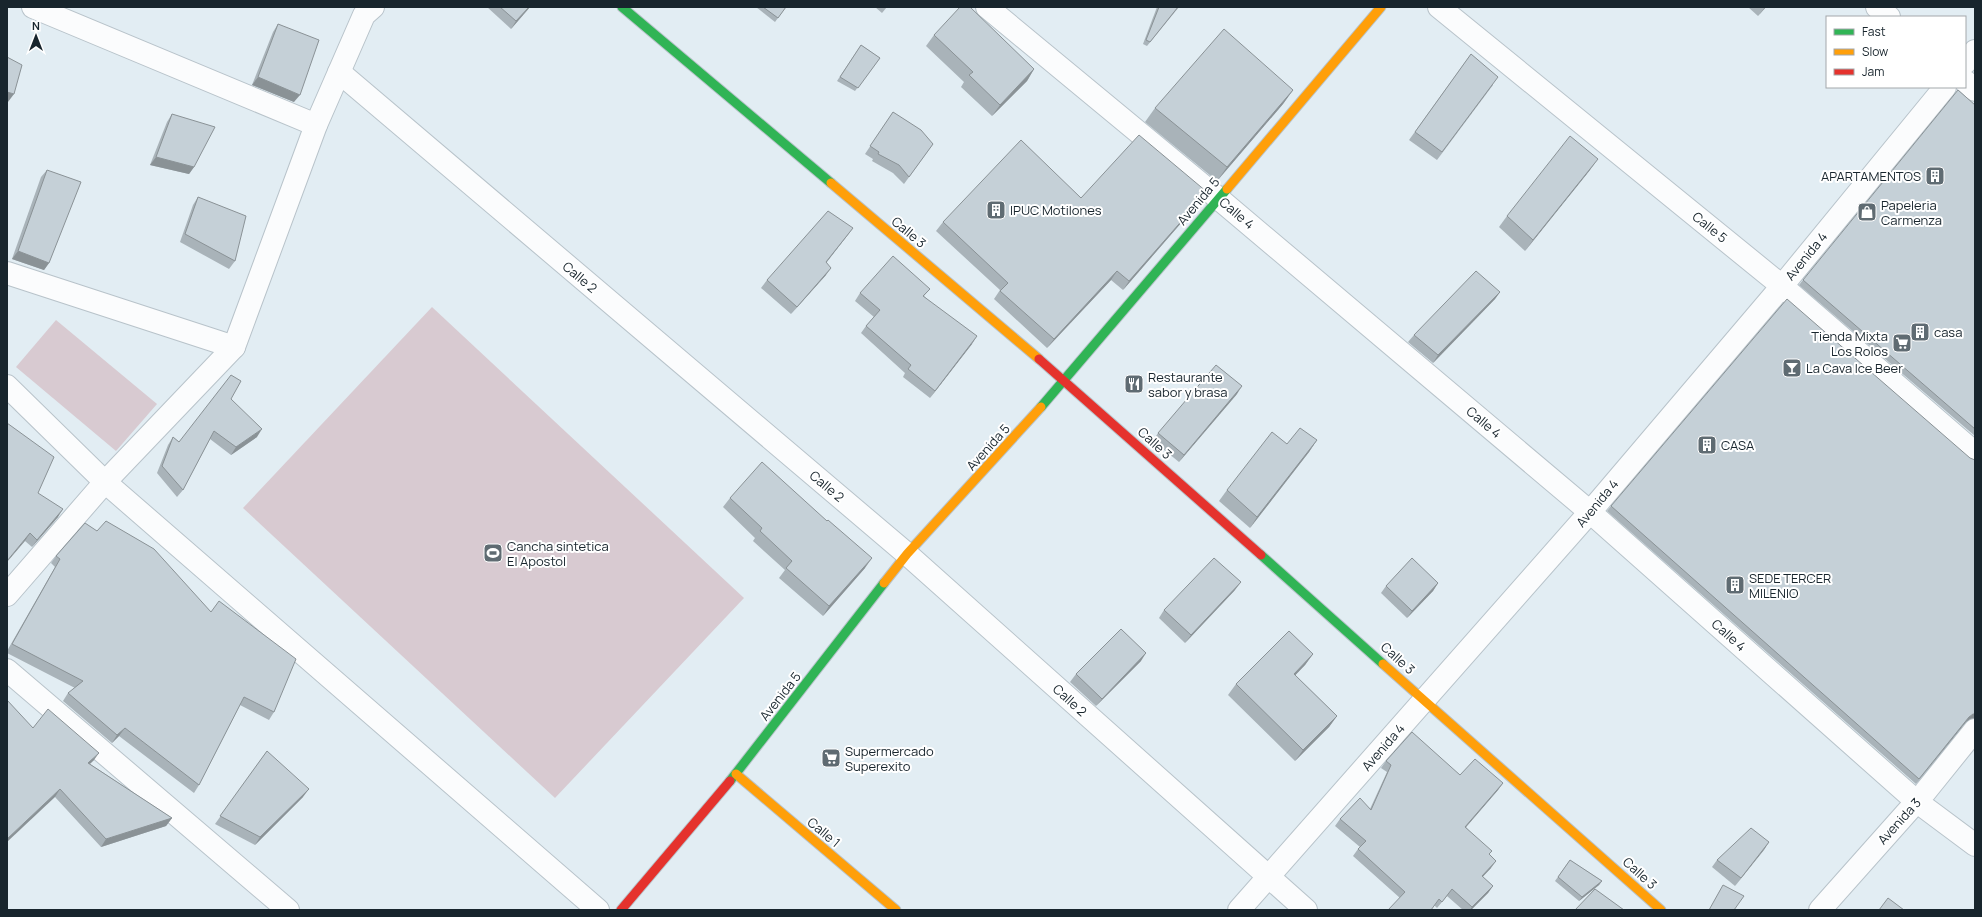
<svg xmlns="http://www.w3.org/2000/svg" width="1982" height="917" viewBox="0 0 1982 917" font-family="Manrope,sans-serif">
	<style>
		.park { fill: #d8cad1 }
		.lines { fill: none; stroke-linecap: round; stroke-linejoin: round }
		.street-casing { stroke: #b8c3ca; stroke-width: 24 }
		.fast-casing { stroke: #b8c3ca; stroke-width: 11 }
		.slow-casing { stroke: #b8c3ca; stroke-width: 11 }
		.jam-casing { stroke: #b8c3ca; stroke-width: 11 }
		.street { stroke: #fbfcfd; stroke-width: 22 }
		.fast { stroke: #30b455; stroke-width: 9 }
		.slow { stroke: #ff9f0a; stroke-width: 9 }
		.jam { stroke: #e5322d; stroke-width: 9 }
		.wall { fill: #a9b3b9 }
		.shaded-wall { fill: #8a9296 }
		.building { fill: #c5d0d7; stroke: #8a9296 }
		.labels { text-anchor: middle; stroke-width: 4; stroke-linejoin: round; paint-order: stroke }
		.poi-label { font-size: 13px; fill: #18252d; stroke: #fff; text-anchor: start }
		.street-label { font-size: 13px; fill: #18252d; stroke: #fff }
	</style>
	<rect width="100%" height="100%" fill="#e2edf3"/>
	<g class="park">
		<path d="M432,307L744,598L555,798L243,508Z"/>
		<path d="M56,320L157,404L116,451L16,367Z"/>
	</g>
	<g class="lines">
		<defs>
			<g id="street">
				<path d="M33,7L316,125"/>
				<path d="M987,7L1218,198L1590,512L1916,801L1975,845"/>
				<path d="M1439,7L1782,286L1975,453"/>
				<path d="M1877,7L1889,17"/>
				<path d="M1965,63L1975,51"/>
				<path d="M339,72L907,554L1306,910"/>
				<path d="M1965,81L1975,90"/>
				<path d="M7,273L234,347"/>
				<path d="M7,386L105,482L598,910"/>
				<path d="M7,595L105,482L234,347L316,125L364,15L373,7"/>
				<path d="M7,670L288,910"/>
				<path d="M1239,910L1590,512L1782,286L1945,87"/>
				<path d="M1820,910L1925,792L1975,730"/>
			</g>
			<g id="fast">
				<path d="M622,7L831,183"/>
				<path d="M1041,407L1227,189"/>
				<path d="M1261,555L1383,664"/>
				<path d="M730,781L884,583"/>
			</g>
			<g id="slow">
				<path d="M831,183L1039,359"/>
				<path d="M1227,189L1381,7"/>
				<path d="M884,583L907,554L1041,407"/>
				<path d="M1383,664L1661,910"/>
				<path d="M736,774L896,910"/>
			</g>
			<g id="jam">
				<path d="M1039,359L1261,555"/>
				<path d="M621,910L730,781"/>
			</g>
		</defs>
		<use href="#street" class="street-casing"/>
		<use href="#fast" class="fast-casing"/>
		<use href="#slow" class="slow-casing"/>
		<use href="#jam" class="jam-casing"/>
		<use href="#street" class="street"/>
		<use href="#fast" class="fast"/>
		<use href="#slow" class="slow"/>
		<use href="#jam" class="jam"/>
	</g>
	<g class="wall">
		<path d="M487,7H530L511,29Z"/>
		<path d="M756,7H786L775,22Z"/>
		<path d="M875,7H887L882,13Z"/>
		<path d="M1157,7H1179L1147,46L1143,44Z"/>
		<path d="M1748,7H1766L1758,16Z"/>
		<path d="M278,24L294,102L252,85L273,32Z"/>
		<path d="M934,35L1034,69L1027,81L992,116L961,87L964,82L926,46Z"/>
		<path d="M861,45L880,58L855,91L837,81Z"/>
		<path d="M1471,54L1493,85L1437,160L1409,140Z"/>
		<path d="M1293,90L1283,104L1217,181L1145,122L1155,108Z"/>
		<path d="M1975,105V436L1799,285L1803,280Z"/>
		<path d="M893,112L933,144L904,184L893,173L872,161L873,159L865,154Z"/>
		<path d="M172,114L194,167L189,174L150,165L167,122Z"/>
		<path d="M47,170L49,263L44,270L12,259L41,177Z"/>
		<path d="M1590,170L1525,251L1499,227L1507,216Z"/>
		<path d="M198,197L235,261L229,269L180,242L193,205Z"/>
		<path d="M1081,198L1201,200L1123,290L1111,280L1047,348L994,299L1000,290L936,231L943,222Z"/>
		<path d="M853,228L827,262L826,275L791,314L761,288L767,280Z"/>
		<path d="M930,289L924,296L972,344L930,398L903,377L905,373L861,333L866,326L874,317L855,301L860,293Z"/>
		<path d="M1500,292L1495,299L1433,363L1408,342L1414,335Z"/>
		<path d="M1237,394L1179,462L1153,441L1158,433Z"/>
		<path d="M231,399L257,437L231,455L210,439L183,490L177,497L157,473L168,445L173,437L179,442Z"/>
		<path d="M1317,440L1309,452L1250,528L1219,501L1227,490L1287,444Z"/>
		<path d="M1970,458V719L1966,722L1916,784L1607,511L1611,506Z"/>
		<path d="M38,493L58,517L32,547L25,541Z"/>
		<path d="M730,498L865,568L823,616L779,578L785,570L753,541L755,538L723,507Z"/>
		<path d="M56,556L274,712L269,720L240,705L199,785L194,793L119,736L112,743L63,701L68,693L75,688L7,653V651L55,567L51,563Z"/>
		<path d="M1438,583L1433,591L1407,618L1381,593L1386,586Z"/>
		<path d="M1235,590L1185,643L1159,618L1164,610Z"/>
		<path d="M1313,654L1305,665L1295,675L1337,716L1329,727L1295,761L1228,695L1236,684Z"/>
		<path d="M1141,661L1096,706L1070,682L1076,674Z"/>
		<path d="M33,728L94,760L90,764L172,818L166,826L101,847L55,797Z"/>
		<path d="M267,751L303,797L255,845L215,824Z"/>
		<path d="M1386,761L1460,775L1503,783L1498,790L1466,827L1489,855L1491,868L1482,877L1493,886L1488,893L1471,910H1463L1447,896L1437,908L1435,906L1400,898L1353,856L1358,849L1360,847L1335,826L1340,819L1370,809L1387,772L1381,768Z"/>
		<path d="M1769,842L1735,886L1712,867L1717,860Z"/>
		<path d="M1570,860L1602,881L1599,885L1579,901L1555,881Z"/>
	</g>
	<g class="shaded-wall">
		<path d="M529,7H530L511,29L516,21Z"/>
		<path d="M1765,7H1766L1758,16Z"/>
		<path d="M1034,69L1027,81L992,116L1000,105Z"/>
		<path d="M258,77L300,95L294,102L252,85Z"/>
		<path d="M1293,90L1283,104L1217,181L1227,167Z"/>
		<path d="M7,92L14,94L8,102L7,101Z"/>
		<path d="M156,157L194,167L189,174L150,165Z"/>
		<path d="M1598,159L1590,170L1525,251L1533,240Z"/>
		<path d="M1207,192L1201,200L1123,290L1129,281Z"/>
		<path d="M853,228L847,236L821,269L826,262Z"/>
		<path d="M18,251L49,263L44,270L12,259Z"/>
		<path d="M831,268L826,275L791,314L797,307Z"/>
		<path d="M1117,271L1111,280L1047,348L1054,339Z"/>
		<path d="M1500,292L1495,299L1433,363L1438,355Z"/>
		<path d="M977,336L972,344L930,398L935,391Z"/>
		<path d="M1242,386L1237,394L1179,462L1184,455Z"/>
		<path d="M262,429L257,437L231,455L236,447Z"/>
		<path d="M1317,440L1309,452L1250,528L1257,517Z"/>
		<path d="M63,509L58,517L32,547L37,540Z"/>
		<path d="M30,533L25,541L7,562V561Z"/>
		<path d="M872,558L865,568L823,616L829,606Z"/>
		<path d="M1241,582L1235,590L1185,643L1191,635Z"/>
		<path d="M1438,583L1433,591L1407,618L1412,611Z"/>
		<path d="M1146,653L1141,661L1096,706L1102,699Z"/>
		<path d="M1313,654L1305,665L1286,685L1294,674Z"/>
		<path d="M1973,714H1975V718L1970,719L1966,722L1916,784L1969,717Z"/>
		<path d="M1337,716L1329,727L1295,761L1303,750Z"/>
		<path d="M125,728L119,736L112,743L117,735Z"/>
		<path d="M99,753L94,760L83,770L88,763Z"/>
		<path d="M1503,783L1498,790L1460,834L1465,827Z"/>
		<path d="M60,789L55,797L7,842V839Z"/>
		<path d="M309,789L303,797L255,845L260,837Z"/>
		<path d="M172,818L166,826L101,847L106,839Z"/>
		<path d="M1769,842L1764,850L1735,886L1741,878Z"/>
		<path d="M1496,861L1491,868L1477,883L1482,876Z"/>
		<path d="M1602,881L1599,885L1579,901L1582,897Z"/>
		<path d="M1493,886L1488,893L1471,910H1470L1472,907Z"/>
	</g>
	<g class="building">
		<path d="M500,7H529L516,21Z"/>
		<path d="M763,7H786L778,18Z"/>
		<path d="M960,7H970L1034,69L1000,105L969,75L973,72L934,35Z"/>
		<path d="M1159,7H1178L1150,42L1146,40Z"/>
		<path d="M278,24L319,40L300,95L258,77Z"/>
		<path d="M1224,29L1293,90L1227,167L1155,108Z"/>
		<path d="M861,45L880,58L858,88L840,77Z"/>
		<path d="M1471,54L1498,77L1442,152L1415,132Z"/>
		<path d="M7,57L22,65L14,94L7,92Z"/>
		<path d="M1958,90L1975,105V429L1803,280Z"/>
		<path d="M893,112L921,130L933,144L909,177L899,165L878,154L879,152L870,146Z"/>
		<path d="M172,114L215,127L194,167L156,157Z"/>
		<path d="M1139,135L1207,192L1129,281L1117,271L1054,339L1000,291L1008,283L943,222L1021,140L1081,198Z"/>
		<path d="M1570,136L1598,159L1533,240L1507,216Z"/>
		<path d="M47,170L81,182L49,263L18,251Z"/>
		<path d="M198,197L246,216L235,261L185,234Z"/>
		<path d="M828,211L853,228L826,262L831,268L797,307L767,280Z"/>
		<path d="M893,256L930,289L923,296L977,336L935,391L908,369L911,365L866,326L880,310L860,293Z"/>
		<path d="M1476,271L1500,292L1438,355L1414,335Z"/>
		<path d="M1787,299L1970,458L1975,460V714H1973L1969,717L1919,779L1611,506Z"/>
		<path d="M1216,365L1242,386L1184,455L1158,433Z"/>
		<path d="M231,375L241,381L231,399L262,429L236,447L214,431L183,490L162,466L173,437L179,442Z"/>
		<path d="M7,423L54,457L38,493L63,509L37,540L30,533L7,561Z"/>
		<path d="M1300,428L1317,440L1257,517L1227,490L1272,432L1287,444Z"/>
		<path d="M762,462L827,521L828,520L872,558L829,606L786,568L792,561L760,531L762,528L730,498Z"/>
		<path d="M106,521L154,549L211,612L219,601L296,659L274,712L244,697L199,785L125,728L117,735L68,693L83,681L12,644L60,559L56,556L85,523L97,531Z"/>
		<path d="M1214,558L1241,582L1191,635L1164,610Z"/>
		<path d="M1412,558L1438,583L1412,611L1386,586Z"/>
		<path d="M1121,629L1146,653L1102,699L1076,674Z"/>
		<path d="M1289,631L1313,654L1294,674L1337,716L1303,750L1236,684Z"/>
		<path d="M7,700L33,728L48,709L99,753L88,763L172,818L106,839L60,789L7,839Z"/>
		<path d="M1412,732L1460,775L1475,759L1503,783L1465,827L1492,851L1489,854L1496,861L1482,876L1493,886L1472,907L1452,889L1442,902L1439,899L1431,910H1388L1405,892L1358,849L1366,841L1340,819L1360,798L1371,810L1391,765L1386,761Z"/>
		<path d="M267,751L309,789L260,837L220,816Z"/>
		<path d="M1751,828L1769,842L1741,878L1717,860Z"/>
		<path d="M1570,860L1602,881L1582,897L1558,877Z"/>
		<path d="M1723,885L1744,896L1734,910H1709Z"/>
		<path d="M1595,889L1624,910H1575Z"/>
		<path d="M1888,898L1904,910H1879Z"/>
	</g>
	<defs>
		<symbol id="building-square" viewBox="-11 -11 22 22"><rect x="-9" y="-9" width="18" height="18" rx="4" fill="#5f6b72" stroke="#fff"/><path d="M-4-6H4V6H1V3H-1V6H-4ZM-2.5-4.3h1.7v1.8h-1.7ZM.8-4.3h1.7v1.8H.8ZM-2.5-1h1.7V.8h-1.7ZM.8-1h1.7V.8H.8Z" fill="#fff"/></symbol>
		<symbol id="shop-square" viewBox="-11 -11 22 22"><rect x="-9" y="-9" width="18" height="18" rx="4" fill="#5f6b72" stroke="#fff"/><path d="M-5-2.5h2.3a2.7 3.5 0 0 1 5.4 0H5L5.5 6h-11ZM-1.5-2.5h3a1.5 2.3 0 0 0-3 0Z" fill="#fff"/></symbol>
		<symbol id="supermarket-square" viewBox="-11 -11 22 22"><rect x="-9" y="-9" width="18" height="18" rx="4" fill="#5f6b72" stroke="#fff"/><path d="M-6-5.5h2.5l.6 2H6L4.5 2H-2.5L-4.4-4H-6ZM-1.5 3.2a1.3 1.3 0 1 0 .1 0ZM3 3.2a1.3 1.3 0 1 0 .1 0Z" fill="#fff"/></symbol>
		<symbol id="bar-square" viewBox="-11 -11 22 22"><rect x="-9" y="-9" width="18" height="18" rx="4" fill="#5f6b72" stroke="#fff"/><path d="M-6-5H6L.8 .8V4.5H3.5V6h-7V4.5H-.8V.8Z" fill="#fff"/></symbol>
		<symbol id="restaurant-square" viewBox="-11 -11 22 22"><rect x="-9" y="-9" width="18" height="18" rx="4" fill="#5f6b72" stroke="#fff"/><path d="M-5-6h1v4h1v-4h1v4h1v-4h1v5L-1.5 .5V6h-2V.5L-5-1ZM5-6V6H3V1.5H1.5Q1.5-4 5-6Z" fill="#fff"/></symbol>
		<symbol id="stadium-square" viewBox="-11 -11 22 22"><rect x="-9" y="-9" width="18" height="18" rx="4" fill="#5f6b72" stroke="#fff"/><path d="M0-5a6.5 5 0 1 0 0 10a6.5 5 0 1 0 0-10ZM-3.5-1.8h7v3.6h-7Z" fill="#fff"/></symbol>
	</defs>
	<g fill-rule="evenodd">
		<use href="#building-square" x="1924" y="165" width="22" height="22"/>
		<use href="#building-square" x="985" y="199" width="22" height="22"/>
		<use href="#shop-square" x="1856" y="201" width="22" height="22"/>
		<use href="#building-square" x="1909" y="321" width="22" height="22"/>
		<use href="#supermarket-square" x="1891" y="332" width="22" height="22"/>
		<use href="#bar-square" x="1781" y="357" width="22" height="22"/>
		<use href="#restaurant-square" x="1123" y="373" width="22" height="22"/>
		<use href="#building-square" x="1696" y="434" width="22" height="22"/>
		<use href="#stadium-square" x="482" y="542" width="22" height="22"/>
		<use href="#building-square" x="1724" y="574" width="22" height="22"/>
		<use href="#supermarket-square" x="820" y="747" width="22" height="22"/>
	</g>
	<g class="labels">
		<g class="poi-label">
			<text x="1921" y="181" text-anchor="end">APARTAMENTOS</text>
			<text x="1881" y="210">Papeleria<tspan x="1881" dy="15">Carmenza</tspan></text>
			<text x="1010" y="215">IPUC Motilones</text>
			<text x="1934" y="337">casa</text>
			<text x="1888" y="341" text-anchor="end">Tienda Mixta<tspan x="1888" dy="15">Los Rolos</tspan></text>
			<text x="1806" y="373">La Cava Ice Beer</text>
			<text x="1148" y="382">Restaurante<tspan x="1148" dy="15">sabor y brasa</tspan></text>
			<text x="1721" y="450">CASA</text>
			<text x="507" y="551">Cancha sintetica<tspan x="507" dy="15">El Apostol</tspan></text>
			<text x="1749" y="583">SEDE TERCER<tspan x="1749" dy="15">MILENIO</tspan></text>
			<text x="845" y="756">Supermercado<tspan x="845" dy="15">Superexito</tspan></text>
		</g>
		<g class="street-label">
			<text transform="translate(1198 201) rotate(-50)" y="5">Avenida 5</text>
			<text transform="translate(1237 213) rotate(40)" y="5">Calle 4</text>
			<text transform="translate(1710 227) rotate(39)" y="5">Calle 5</text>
			<text transform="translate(909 232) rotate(40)" y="5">Calle 3</text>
			<text transform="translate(1806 256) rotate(-51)" y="5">Avenida 4</text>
			<text transform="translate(580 277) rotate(40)" y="5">Calle 2</text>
			<text transform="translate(1484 422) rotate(40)" y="5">Calle 4</text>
			<text transform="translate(1155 443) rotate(42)" y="5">Calle 3</text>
			<text transform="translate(988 447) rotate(-48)" y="5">Avenida 5</text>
			<text transform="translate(827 486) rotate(40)" y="5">Calle 2</text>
			<text transform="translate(1597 503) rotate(-50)" y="5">Avenida 4</text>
			<text transform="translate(1729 635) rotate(42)" y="5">Calle 4</text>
			<text transform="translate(1398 658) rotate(42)" y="5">Calle 3</text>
			<text transform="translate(780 696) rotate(-52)" y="5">Avenida 5</text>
			<text transform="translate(1070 700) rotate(42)" y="5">Calle 2</text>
			<text transform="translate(1383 747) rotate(-49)" y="5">Avenida 4</text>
			<text transform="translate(1899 821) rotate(-48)" y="5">Avenida 3</text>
			<text transform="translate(824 832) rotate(40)" y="5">Calle 1</text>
			<text transform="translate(1640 873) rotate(42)" y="5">Calle 3</text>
		</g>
	</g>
	<rect width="1982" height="917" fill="none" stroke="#18252d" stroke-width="16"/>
	<rect x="1826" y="16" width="140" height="72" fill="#ffffff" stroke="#a3a8ab"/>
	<rect x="1834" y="29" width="20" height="6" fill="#30b455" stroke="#a3a8ab"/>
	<text x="1862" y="36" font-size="12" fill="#18252d">Fast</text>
	<rect x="1834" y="49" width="20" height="6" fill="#ff9f0a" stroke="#a3a8ab"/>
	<text x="1862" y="56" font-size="12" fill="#18252d">Slow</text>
	<rect x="1834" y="69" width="20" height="6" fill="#e5322d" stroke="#a3a8ab"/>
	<text x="1862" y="76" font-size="12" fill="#18252d">Jam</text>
	<g transform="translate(36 36)" stroke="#ffffff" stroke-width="3" paint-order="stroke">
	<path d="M0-3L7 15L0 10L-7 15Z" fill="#18252d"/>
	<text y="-6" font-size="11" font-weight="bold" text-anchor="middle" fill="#18252d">N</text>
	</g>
</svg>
